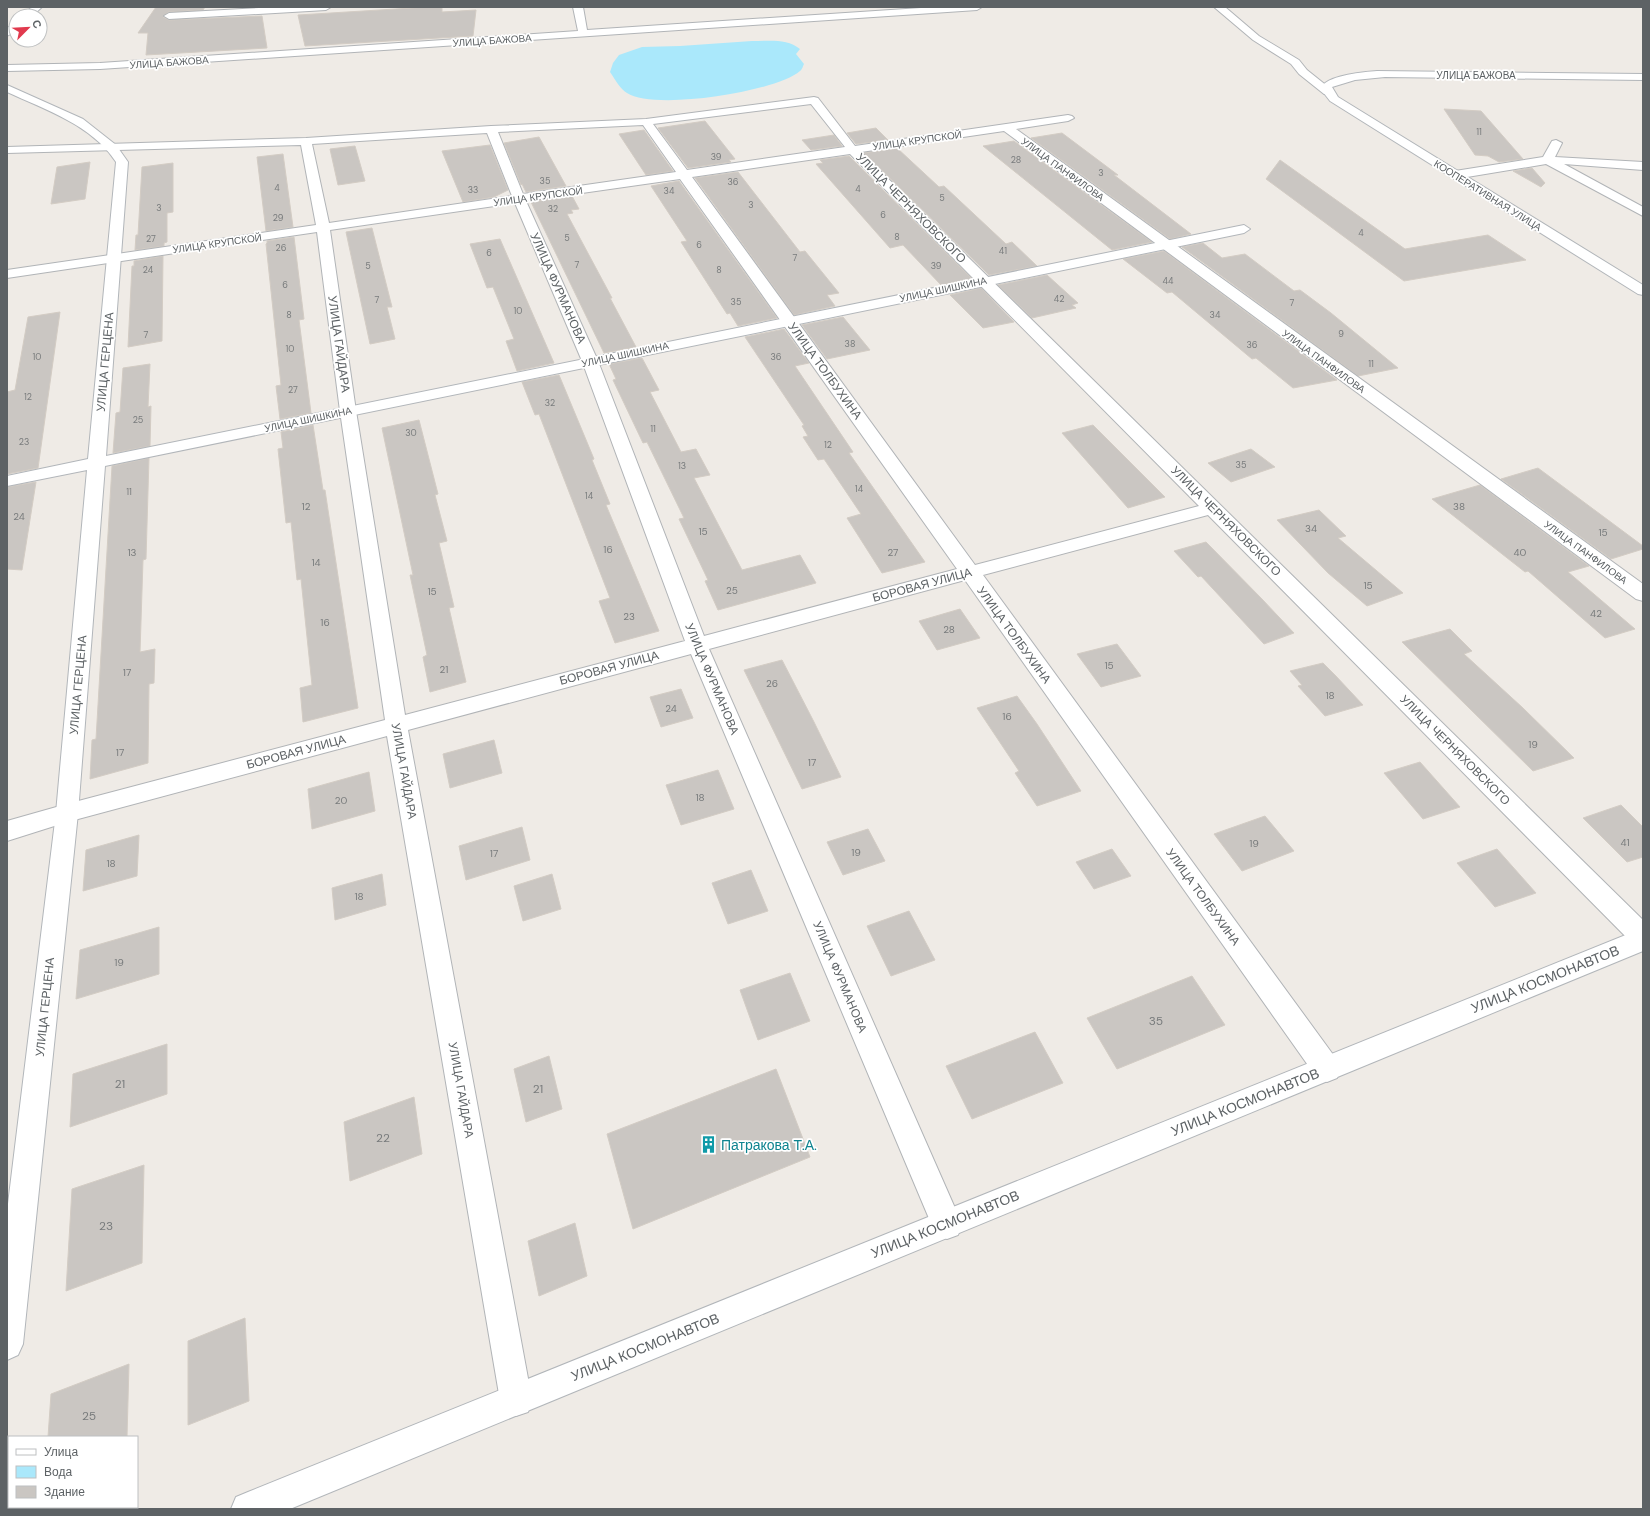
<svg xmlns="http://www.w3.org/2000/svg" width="1650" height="1516" viewBox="0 0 1650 1516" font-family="'DM Sans',sans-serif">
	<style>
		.water { fill: #aae8fb }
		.building { fill: #cac6c2; stroke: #d3ccc4 }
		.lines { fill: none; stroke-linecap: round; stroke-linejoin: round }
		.street-casing { stroke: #b1b4b7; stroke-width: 2 }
		.secondary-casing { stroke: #b2b6ba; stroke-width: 2 }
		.street { fill: #fff; fill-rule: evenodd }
		.secondary { fill: #fff; fill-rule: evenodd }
		.labels { text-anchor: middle; stroke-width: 3.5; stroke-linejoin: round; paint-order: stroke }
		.far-number-label { font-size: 9px; fill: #787b7c }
		.far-street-label { font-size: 10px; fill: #5d6265; stroke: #fff }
		.number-label { font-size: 10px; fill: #787b7c }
		.street-label { font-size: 12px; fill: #5d6265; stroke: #fff }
		.near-number-label { font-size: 12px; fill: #787b7c }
		.near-street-label { font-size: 14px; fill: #5d6265; stroke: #fff }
		.near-culture-label { font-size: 14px; fill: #0d838f; stroke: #fff; text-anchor: start }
	</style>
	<rect width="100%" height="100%" fill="#efebe6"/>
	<path class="water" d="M752,41C768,41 787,38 800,49L796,54L804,64C803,66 802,70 800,71C776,92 654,111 627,93C620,89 615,79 610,72L613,63L619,55L642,47L680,46Z"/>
	<g class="building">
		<path d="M156,7H205L203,10L168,12L163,17L169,20L262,16L267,48L146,55L148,33H138Z"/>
		<path d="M428,7H442V12L476,10L473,36L305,46L298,15Z"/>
		<path d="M1444,109L1481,111L1523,159L1499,162L1488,156L1475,155Z"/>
		<path d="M705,121L735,159L729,160L731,162L688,168L658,128Z"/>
		<path d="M876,128L888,140L856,144L847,133Z"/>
		<path d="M644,130L673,171L646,175L619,134Z"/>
		<path d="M1062,133L1118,175H1114L1191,234L1170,239L1031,138Z"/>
		<path d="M834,135L842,146L811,150L802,140Z"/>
		<path d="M539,137L566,186L526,192L522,184L521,185L504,143Z"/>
		<path d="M1014,141L1152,242L1112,250L983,146Z"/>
		<path d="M490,145L508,190L494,197L463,202L442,151Z"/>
		<path d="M355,146L365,181L338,185L330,149Z"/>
		<path d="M897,148L939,187L944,186L1006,244L1012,242L1037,266L989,275L864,153Z"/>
		<path d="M283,154L293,227L266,231L257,157Z"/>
		<path d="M849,156L972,279L941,285L903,245L890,248L816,164L823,163L820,160Z"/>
		<path d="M1280,160L1405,249L1488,235L1526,260L1404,281L1266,179Z"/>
		<path d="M90,162L85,199L51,204L57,167Z"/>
		<path d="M173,163V212L167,213V242L164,243V246L135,250L136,235H138L142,167Z"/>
		<path d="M1532,168L1545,183L1541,187L1513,171Z"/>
		<path d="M738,172L800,252L805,251L839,293L827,295L835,306L794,315L695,178Z"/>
		<path d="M679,181L777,318L738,326L730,313L727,314L681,242L687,241L651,186Z"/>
		<path d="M572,196L579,209L571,210L573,213L567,214L612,298H610L636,347L604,353L531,202Z"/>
		<path d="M372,228L392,307H387L395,339L370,344L346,232Z"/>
		<path d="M294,237L304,319L299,320L311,413L280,419L276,386L281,385L266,244L267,243V241Z"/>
		<path d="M500,239L554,363L517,371L506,341L514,339L493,287L487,288L470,244Z"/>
		<path d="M1203,243L1222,258L1245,254L1294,291L1300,290L1331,313L1398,368L1358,376L1182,247Z"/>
		<path d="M1164,251L1337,380L1293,388L1256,358L1252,359L1172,292L1167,293L1123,259Z"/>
		<path d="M163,256L162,341L128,347L132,266H134V261Z"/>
		<path d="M1047,275L1078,303L1072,305L1076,308L1032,318L998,285Z"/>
		<path d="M981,288L1014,322L983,328L950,295Z"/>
		<path d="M60,312L38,468L7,474V392L15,390L28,317Z"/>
		<path d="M843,317L870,350L827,359L802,325Z"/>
		<path d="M784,329L809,363L795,366L853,452L849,453L925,562L882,573L847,518L861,514L824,459L818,460L803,437L808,436L802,426L804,425L745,337Z"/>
		<path d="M642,358L659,390L650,392L681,452L696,449L710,475L694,478L742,570L800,555L816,583L718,610L705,581L708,580L679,519L684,518L647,442L643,443L613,380L616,379L609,364Z"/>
		<path d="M150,364L148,407L151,406L150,446L113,453L116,413L120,412L123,368Z"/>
		<path d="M559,375L594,459L592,460L610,504L606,505L659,631L615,643L599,601L610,598L539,414L535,415L522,382Z"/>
		<path d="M419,420L438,494L435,495L447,541L439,543L454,607L449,608L466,682L430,692L423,657L427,655L410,575H413L382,428Z"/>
		<path d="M313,425L323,490H325L358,708L303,722L300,688L312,685L301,579L297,580L291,522L286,523L278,449L283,448L281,432Z"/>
		<path d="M1093,425L1165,497L1128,508L1062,433Z"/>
		<path d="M1251,449L1275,467L1231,482L1208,463Z"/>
		<path d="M149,458L146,559L143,560L140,652L155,649L154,683L149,684L148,763L90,779L92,740L96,739L112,466Z"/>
		<path d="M1538,468L1643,546V549L1611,559L1501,479Z"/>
		<path d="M36,482L22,570L7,569V487Z"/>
		<path d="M1480,485L1589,566L1568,572L1635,629L1605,638L1528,571L1525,572L1432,499Z"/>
		<path d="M1319,510L1346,536L1338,538L1403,593L1367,606L1328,573L1277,520Z"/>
		<path d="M1206,542L1262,599L1294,633L1264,644L1201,576L1198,577L1174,551Z"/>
		<path d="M960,609L980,638L937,650L919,621Z"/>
		<path d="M1450,629L1472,651L1464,654L1523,708L1574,758L1533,771L1402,642Z"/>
		<path d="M1117,644L1141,676L1101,687L1077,654Z"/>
		<path d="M782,660L814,722L841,777L802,789L744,670Z"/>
		<path d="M1323,663L1335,675L1363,705L1325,716L1298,686L1302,685L1290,671Z"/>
		<path d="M681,689L693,718L661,727L650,697Z"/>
		<path d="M1017,696L1037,724L1081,791L1037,806L1015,773L1019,771L977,708Z"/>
		<path d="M494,740L502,773L450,788L443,754Z"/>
		<path d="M1420,762L1460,807L1423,819L1384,773Z"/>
		<path d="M718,770L734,809L681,825L666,785Z"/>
		<path d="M369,772L375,811L312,829L308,789Z"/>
		<path d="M1621,805L1643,827V857L1627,862L1583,818Z"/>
		<path d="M1265,816L1294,851L1242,871L1214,834Z"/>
		<path d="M522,827L530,860L466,880L459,846Z"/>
		<path d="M868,829L885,861L843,875L827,842Z"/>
		<path d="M139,835L137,876L83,891L86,850Z"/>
		<path d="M1112,849L1131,876L1094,889L1076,862Z"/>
		<path d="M1497,849L1536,893L1495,907L1457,863Z"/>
		<path d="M751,870L768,911L728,924L712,883Z"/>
		<path d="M382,874L386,905L335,920L332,888Z"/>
		<path d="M552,874L561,909L523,921L514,886Z"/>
		<path d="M909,911L935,960L891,976L867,926Z"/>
		<path d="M159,927V974L76,999L80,950Z"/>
		<path d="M790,973L810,1021L758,1040L740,990Z"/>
		<path d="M1192,976L1225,1025L1117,1069L1087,1018Z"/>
		<path d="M1035,1032L1063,1083L972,1119L946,1066Z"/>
		<path d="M167,1044V1094L70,1127L73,1074Z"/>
		<path d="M549,1056L562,1109L526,1122L514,1069Z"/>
		<path d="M776,1069L810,1157L633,1229L607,1134Z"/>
		<path d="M414,1097L422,1154L350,1181L344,1122Z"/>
		<path d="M144,1165L142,1263L66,1291L72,1189Z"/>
		<path d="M575,1223L587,1276L539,1296L528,1241Z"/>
		<path d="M245,1318L249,1401L188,1425V1341Z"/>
		<path d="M129,1364L127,1437H48L51,1394Z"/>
	</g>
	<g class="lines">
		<defs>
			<g id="street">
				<path d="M278,7H331L326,10L169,19L164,16L169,13Z"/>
				<path d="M573,7H583L587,30L936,7H982L977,10L100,69L7,71V65L100,63L578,31Z"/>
				<path d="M1214,7H1225L1259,36L1299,60L1307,70L1332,90L1333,92L1332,94H1324L1299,74L1291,64L1253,40Z"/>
				<path d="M814,97L818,98L855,146L1068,115L1072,116L1074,118L1068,121L1016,129L1643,584V601L1636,599L1004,131L861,152L1643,920V948L1634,945L1208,515L983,575L1337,1060L1341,1069L1337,1078L1327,1082L1317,1078L965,580L709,649L962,1224L958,1235L947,1239L936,1235L691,654L408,730L532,1400L528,1412L516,1416L504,1412L500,1400L387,736L67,822L7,841V821L67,804L385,720L340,411L317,232L7,278V270L316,225L301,145L7,153V147L306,138L491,126L646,119ZM811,104L845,147L687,170L653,124ZM643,125L676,172L523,194L498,132ZM487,133L512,196L329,223L312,144ZM850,154L1199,506L975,565L692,177ZM680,179L957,569L704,636L598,361L526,201ZM515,203L582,361L685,641L405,715L356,411L330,230Z"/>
				<path d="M1556,140L1562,143L1555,157L1643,162V170L1564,164L1643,207V216L1546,164L1455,179L1449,175L1455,171L1543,157L1552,141Z"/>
			</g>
			<g id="secondary">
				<path d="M32,7H42L32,16H22Z"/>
				<path d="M16,23V31L7,36V28Z"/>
				<path d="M1377,71L1643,74V80L1385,77L1355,80L1332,87L1338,97L1643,285V295L1638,294L1330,101L1323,92L1322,86C1331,75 1363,72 1377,71Z"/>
				<path d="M7,85L83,119L116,145L128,162L106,456L1244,225L1250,229L1244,233L105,466L78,813L23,1344L18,1355L7,1360V1212L56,813L87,470L7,486V476L88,459L116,162C92,125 46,110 7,92Z"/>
				<path d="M1643,928V951L290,1509H231L236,1497L248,1492Z"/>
			</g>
		</defs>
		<use href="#street" class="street-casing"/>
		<use href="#secondary" class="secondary-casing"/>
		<use href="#street" class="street"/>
		<use href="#secondary" class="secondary"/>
	</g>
	<defs>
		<symbol id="building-bare" viewBox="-9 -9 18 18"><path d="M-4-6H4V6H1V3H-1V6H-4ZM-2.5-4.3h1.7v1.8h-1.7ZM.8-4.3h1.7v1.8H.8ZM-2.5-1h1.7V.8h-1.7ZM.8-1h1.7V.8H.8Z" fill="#0f9aa8" stroke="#fff" stroke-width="2.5" paint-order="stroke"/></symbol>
	</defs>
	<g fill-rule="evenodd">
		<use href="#building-bare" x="696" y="1132" width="25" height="25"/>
	</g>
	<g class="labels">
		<g class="far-number-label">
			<text x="1479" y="135">11</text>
			<text x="716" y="160">39</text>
			<text x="1016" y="163">28</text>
			<text x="1101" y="176">3</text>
			<text x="545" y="184">35</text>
			<text x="733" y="185">36</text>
			<text x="277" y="191">4</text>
			<text x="858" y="192">4</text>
			<text x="473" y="193">33</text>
			<text x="669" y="194">34</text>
			<text x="942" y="201">5</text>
			<text x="751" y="208">3</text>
			<text x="159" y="211">3</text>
			<text x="553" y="212">32</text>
			<text x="883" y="218">6</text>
			<text x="278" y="221">29</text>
			<text x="1361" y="236">4</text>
			<text x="897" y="240">8</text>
			<text x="567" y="241">5</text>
			<text x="151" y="242">27</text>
			<text x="699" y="248">6</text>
			<text x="281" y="251">26</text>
			<text x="1003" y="254">41</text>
			<text x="489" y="256">6</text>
			<text x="795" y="261">7</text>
			<text x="577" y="268">7</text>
			<text x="368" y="269">5</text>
			<text x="936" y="269">39</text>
			<text x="148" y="273">24</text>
			<text x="719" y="273">8</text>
			<text x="1168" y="284">44</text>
			<text x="285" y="288">6</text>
			<text x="1059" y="302">42</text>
			<text x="377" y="303">7</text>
			<text x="736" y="305">35</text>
			<text x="1292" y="306">7</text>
			<text x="518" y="314">10</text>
			<text x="289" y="318">8</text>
			<text x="1215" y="318">34</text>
			<text x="1341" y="337">9</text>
			<text x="146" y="338">7</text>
			<text x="850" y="347">38</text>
			<text x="1252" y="348">36</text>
			<text x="290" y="352">10</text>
			<text x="37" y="360">10</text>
			<text x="776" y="360">36</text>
			<text x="1371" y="367">11</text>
			<text x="293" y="393">27</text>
			<text x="28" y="400">12</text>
			<text x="550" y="406">32</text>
			<text x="138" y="423">25</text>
			<text x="653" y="432">11</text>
			<text x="411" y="436">30</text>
			<text x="24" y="445">23</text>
			<text x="828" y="448">12</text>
			<text x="1241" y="468">35</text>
			<text x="682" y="469">13</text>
			<text x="859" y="492">14</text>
			<text x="129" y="495">11</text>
			<text x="589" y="499">14</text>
		</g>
		<g class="far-street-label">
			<text transform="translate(492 40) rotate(-4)" y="4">УЛИЦА БАЖОВА</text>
			<text transform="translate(169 62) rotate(-4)" y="4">УЛИЦА БАЖОВА</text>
			<text x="1476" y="79">УЛИЦА БАЖОВА</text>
			<text transform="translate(917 140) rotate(-8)" y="4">УЛИЦА КРУПСКОЙ</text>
			<text transform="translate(1063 169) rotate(36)" y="4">УЛИЦА ПАНФИЛОВА</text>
			<text transform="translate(1488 195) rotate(32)" y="4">КООПЕРАТИВНАЯ УЛИЦА</text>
			<text transform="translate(538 196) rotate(-8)" y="4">УЛИЦА КРУПСКОЙ</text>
			<text transform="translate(217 243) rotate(-8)" y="4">УЛИЦА КРУПСКОЙ</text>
			<text transform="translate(943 289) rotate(-12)" y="4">УЛИЦА ШИШКИНА</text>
			<text transform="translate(625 354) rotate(-12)" y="4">УЛИЦА ШИШКИНА</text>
			<text transform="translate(1324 361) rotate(36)" y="4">УЛИЦА ПАНФИЛОВА</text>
			<text transform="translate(308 419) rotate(-12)" y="4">УЛИЦА ШИШКИНА</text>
			<text transform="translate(1586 552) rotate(36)" y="4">УЛИЦА ПАНФИЛОВА</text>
		</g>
		<g class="number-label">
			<text x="306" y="510">12</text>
			<text x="1459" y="510">38</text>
			<text x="19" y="520">24</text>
			<text x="1311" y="532">34</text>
			<text x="703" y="535">15</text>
			<text x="1603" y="536">15</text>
			<text x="608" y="553">16</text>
			<text x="132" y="556">13</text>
			<text x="893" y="556">27</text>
			<text x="1520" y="556">40</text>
			<text x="316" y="566">14</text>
			<text x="1368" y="589">15</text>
			<text x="732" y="594">25</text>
			<text x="432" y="595">15</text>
			<text x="1596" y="617">42</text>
			<text x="629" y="620">23</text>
			<text x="325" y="626">16</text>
			<text x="949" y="633">28</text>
			<text x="1109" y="669">15</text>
			<text x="444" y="673">21</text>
			<text x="127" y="676">17</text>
			<text x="772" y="687">26</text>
			<text x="1330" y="699">18</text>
			<text x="671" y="712">24</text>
			<text x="1007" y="720">16</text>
			<text x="1533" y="748">19</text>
			<text x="120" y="756">17</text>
			<text x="812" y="766">17</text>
			<text x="700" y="801">18</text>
			<text x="341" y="804">20</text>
			<text x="1625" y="846">41</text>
			<text x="1254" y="847">19</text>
			<text x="856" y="856">19</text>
			<text x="494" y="857">17</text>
			<text x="111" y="867">18</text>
			<text x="359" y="900">18</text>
			<text x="119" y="966">19</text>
		</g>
		<g class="street-label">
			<text transform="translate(911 208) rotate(45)" y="4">УЛИЦА ЧЕРНЯХОВСКОГО</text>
			<text transform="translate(558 288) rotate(66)" y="4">УЛИЦА ФУРМАНОВА</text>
			<text transform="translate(339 344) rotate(82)" y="4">УЛИЦА ГАЙДАРА</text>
			<text transform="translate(105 362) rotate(-85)" y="4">УЛИЦА ГЕРЦЕНА</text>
			<text transform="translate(825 371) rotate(54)" y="4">УЛИЦА ТОЛБУХИНА</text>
			<text transform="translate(1226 521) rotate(45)" y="4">УЛИЦА ЧЕРНЯХОВСКОГО</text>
			<text transform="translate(922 585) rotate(-15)" y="4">БОРОВАЯ УЛИЦА</text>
			<text transform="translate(1014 635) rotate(54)" y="4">УЛИЦА ТОЛБУХИНА</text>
			<text transform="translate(609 668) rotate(-15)" y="4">БОРОВАЯ УЛИЦА</text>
			<text transform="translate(712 679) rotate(67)" y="4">УЛИЦА ФУРМАНОВА</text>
			<text transform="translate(78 685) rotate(-85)" y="4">УЛИЦА ГЕРЦЕНА</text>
			<text transform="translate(1455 750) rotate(45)" y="4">УЛИЦА ЧЕРНЯХОВСКОГО</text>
			<text transform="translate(296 752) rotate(-15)" y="4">БОРОВАЯ УЛИЦА</text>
			<text transform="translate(404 771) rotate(80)" y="4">УЛИЦА ГАЙДАРА</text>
			<text transform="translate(1203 897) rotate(54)" y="4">УЛИЦА ТОЛБУХИНА</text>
			<text transform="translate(840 977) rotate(67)" y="4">УЛИЦА ФУРМАНОВА</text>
			<text transform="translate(45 1007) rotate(-84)" y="4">УЛИЦА ГЕРЦЕНА</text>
			<text transform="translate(461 1090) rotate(80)" y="4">УЛИЦА ГАЙДАРА</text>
		</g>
		<g class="near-number-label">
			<text x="1156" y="1025">35</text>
			<text x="120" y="1088">21</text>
			<text x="538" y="1093">21</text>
			<text x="383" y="1142">22</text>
			<text x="106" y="1230">23</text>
			<text x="89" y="1420">25</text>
		</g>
		<g class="near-street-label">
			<text transform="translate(1545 979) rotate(-22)" y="5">УЛИЦА КОСМОНАВТОВ</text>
			<text transform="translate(1245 1102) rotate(-22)" y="5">УЛИЦА КОСМОНАВТОВ</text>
			<text transform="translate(945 1224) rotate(-22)" y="5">УЛИЦА КОСМОНАВТОВ</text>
			<text transform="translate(645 1347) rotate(-22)" y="5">УЛИЦА КОСМОНАВТОВ</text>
		</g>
		<g class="near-culture-label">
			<text x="721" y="1150">Патракова Т.А.</text>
		</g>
	</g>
	<rect width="1650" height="1516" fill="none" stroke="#5d6265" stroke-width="16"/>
	<rect x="8" y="1436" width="130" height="72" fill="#ffffff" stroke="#bec0c1"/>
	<rect x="16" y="1449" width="20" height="6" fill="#ffffff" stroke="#bec0c1"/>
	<text x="44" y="1456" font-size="12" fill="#5d6265">Улица</text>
	<rect x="16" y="1466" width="20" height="12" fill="#aae8fb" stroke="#bec0c1"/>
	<text x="44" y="1476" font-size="12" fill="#5d6265">Вода</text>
	<rect x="16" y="1486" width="20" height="12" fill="#cac6c2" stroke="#bec0c1"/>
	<text x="44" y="1496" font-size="12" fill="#5d6265">Здание</text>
	<g transform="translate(28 28) rotate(66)"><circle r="19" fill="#ffffff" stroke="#bec0c1"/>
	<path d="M0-3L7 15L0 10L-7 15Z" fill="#e13a4e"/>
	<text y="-6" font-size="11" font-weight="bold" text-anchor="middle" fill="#5d6265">С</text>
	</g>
</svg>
